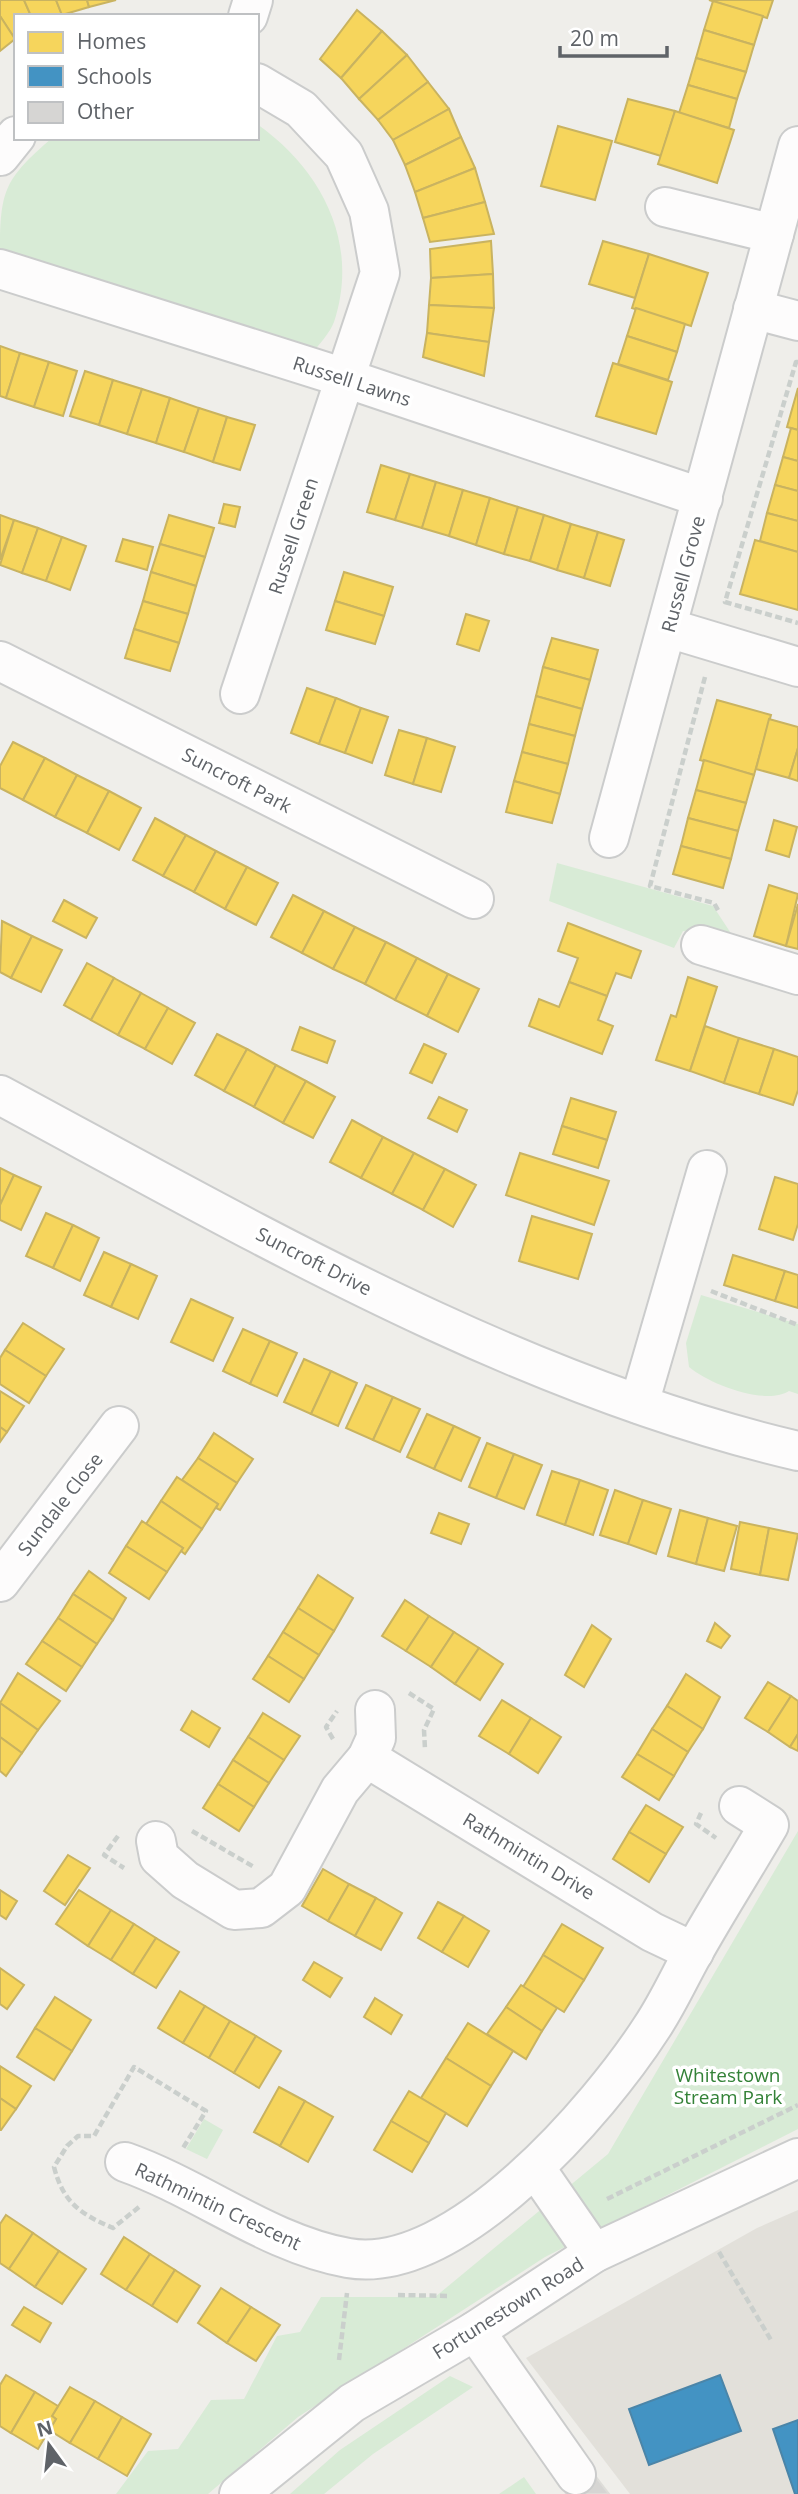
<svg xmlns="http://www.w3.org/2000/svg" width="798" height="2494" viewBox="0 0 798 2494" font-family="'Open Sans',sans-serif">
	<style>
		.education { fill: #e2e0da }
		.green { fill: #d8ebd6 }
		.homes { fill: #f6d55c; stroke: #c9b360; stroke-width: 2 }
		.schools { fill: #4393c3; stroke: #4b85a8; stroke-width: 2 }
		.building { fill: #d6d5d3; stroke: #deddd9; stroke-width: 2 }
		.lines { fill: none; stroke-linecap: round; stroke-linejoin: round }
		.minor-casing { stroke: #cbcccc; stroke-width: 42 }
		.path { stroke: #cacfcc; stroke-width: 4.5; stroke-dasharray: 7 3.5; stroke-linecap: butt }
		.minor { stroke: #fdfcfc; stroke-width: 38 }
		.labels { text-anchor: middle; stroke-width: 7; stroke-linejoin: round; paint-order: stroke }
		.street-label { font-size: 19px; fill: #5f6368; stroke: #fff }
		.park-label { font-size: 19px; fill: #348238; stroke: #fff }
	</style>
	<rect width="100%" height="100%" fill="#efeeea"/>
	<path class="education" d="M798,2210V2494H630L526,2358L757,2228Z"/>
	<g class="green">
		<path d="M257,124C322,170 360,243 334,322C330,333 319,344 312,354L0,252C0,189 5,179 52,138H257Z"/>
		<path d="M557,863L713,906L734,938L683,931L674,948L549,901Z"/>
		<path d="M701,1295L798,1324V1394L789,1391C766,1406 709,1384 689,1367L686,1343Z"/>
		<path d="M798,1831V2129L545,2257L298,2417L208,2494H116L148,2451L178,2449L211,2400L244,2399L277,2336L300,2332L321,2297H435L608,2154Z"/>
		<path d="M204,2119L223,2130L207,2159L186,2149Z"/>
		<path d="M450,2376L473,2387L373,2454L324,2494H290L340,2450Z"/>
		<path d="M524,2477L536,2494H499Z"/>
	</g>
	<g class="homes">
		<path d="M0,0H24L31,16H16L15,39L0,16Z"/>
		<path d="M24,0H56L62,15L31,16Z"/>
		<path d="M56,0H87L89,7L62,15Z"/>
		<path d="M87,0H116L89,7Z"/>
		<path d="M709,0H773L767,18Z"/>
		<path d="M713,1L763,16L754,45L704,30Z"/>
		<path d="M357,10L382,31L341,78L320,59Z"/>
		<path d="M0,16L15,39L0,51Z"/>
		<path d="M704,30L754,45L746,72L696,58Z"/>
		<path d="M382,31L407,55L359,99L341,78Z"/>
		<path d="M407,55L428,82L378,120L359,99Z"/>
		<path d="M696,58L746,72L737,99L688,85Z"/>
		<path d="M428,82L449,109L393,140L378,120Z"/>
		<path d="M688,85L737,99L729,128L679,113Z"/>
		<path d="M628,99L675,111L661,156L615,142Z"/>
		<path d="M449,109L461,137L405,165L393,140Z"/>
		<path d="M675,111L734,130L717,183L658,164Z"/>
		<path d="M558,126L612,141L595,200L541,186Z"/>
		<path d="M461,137L475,168L415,192L405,165Z"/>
		<path d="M475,168L485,202L423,218L415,192Z"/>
		<path d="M485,202L494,234L430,242L423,218Z"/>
		<path d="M491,241L493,274L431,278L430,249Z"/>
		<path d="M603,241L649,254L635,298L589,284Z"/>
		<path d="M649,254L708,273L691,326L632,308Z"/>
		<path d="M493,274L494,308L429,305L431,278Z"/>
		<path d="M429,305L494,308L489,342L427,333Z"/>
		<path d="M636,308L685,324L677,352L627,336Z"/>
		<path d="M427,333L489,342L484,376L423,357Z"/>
		<path d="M627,336L677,352L668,380L618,364Z"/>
		<path d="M0,346L20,353L6,398L0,396Z"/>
		<path d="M20,353L49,362L34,407L6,398Z"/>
		<path d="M49,362L77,371L63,416L34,407Z"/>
		<path d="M613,363L672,382L656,434L596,416Z"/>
		<path d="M85,371L113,380L99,425L70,416Z"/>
		<path d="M113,380L142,389L127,434L99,425Z"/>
		<path d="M798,388V430L787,427Z"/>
		<path d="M142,389L170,398L156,443L127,434Z"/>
		<path d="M170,398L199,408L184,452L156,443Z"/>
		<path d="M199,408L227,417L213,462L184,452Z"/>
		<path d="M227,417L255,425L240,470L213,462Z"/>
		<path d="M791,428L798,430V461L783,457Z"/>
		<path d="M783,457L798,461V491L775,485Z"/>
		<path d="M381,465L410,474L395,520L367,512Z"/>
		<path d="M410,474L436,482L422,528L395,520Z"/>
		<path d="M436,482L463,490L449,536L422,528Z"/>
		<path d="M775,485L798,491V521L767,513Z"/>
		<path d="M463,490L490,498L476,545L449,536Z"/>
		<path d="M490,498L518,507L504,554L476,545Z"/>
		<path d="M224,504L240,507L235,527L219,523Z"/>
		<path d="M518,507L544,515L530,561L504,554Z"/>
		<path d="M767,513L798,521V552L760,541Z"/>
		<path d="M0,515L14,520L0,560Z"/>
		<path d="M169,515L214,528L205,557L160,544Z"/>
		<path d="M544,515L571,524L557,570L530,561Z"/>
		<path d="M14,520L38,528L22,573L0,565Z"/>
		<path d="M571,524L598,532L584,578L557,570Z"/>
		<path d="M38,528L62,537L46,581L22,573Z"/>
		<path d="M598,532L624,540L610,586L584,578Z"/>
		<path d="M62,537L86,546L70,590L46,581Z"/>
		<path d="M123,539L153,547L147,570L116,561Z"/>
		<path d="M755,540L798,552V610L740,594Z"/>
		<path d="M160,544L205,557L196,586L151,572Z"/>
		<path d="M151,572L196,586L188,614L143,601Z"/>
		<path d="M344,572L393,587L384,616L335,601Z"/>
		<path d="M143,601L188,614L179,643L134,629Z"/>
		<path d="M335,601L384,616L375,644L326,630Z"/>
		<path d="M466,614L489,621L479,651L457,644Z"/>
		<path d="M134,629L179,643L170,671L125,658Z"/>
		<path d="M552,638L598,650L590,680L543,667Z"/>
		<path d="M543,667L590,680L582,709L536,696Z"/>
		<path d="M307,688L336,698L319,744L291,733Z"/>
		<path d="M536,696L582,709L575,736L529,724Z"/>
		<path d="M336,698L361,708L345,753L319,744Z"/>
		<path d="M717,700L771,715L754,775L700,760Z"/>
		<path d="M361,708L388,717L372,763L345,753Z"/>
		<path d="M769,719L798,727V748L789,778L756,769Z"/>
		<path d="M529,724L575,736L568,764L522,752Z"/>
		<path d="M399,730L427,738L413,784L385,775Z"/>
		<path d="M427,738L455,747L441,792L413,784Z"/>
		<path d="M13,742L45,758L23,800L0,788V766Z"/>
		<path d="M798,748V781L789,778Z"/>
		<path d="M522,752L568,764L560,794L514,781Z"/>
		<path d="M45,758L77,775L55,817L23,800Z"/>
		<path d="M704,760L754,775L746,803L696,790Z"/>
		<path d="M77,775L109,791L87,833L55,817Z"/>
		<path d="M514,781L560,794L552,823L506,812Z"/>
		<path d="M696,790L746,803L738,831L688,818Z"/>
		<path d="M109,791L141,808L119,850L87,833Z"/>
		<path d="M155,818L186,835L163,876L133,860Z"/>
		<path d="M688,818L738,831L731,859L681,846Z"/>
		<path d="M774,820L797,827L789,857L766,850Z"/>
		<path d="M186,835L216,851L194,892L163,876Z"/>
		<path d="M681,846L731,859L723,888L673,874Z"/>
		<path d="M216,851L247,867L225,909L194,892Z"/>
		<path d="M247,867L278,883L256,925L225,909Z"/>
		<path d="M769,885L798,894L786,946L754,936Z"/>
		<path d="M293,895L324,911L302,953L271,937Z"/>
		<path d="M64,900L97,918L86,938L53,921Z"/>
		<path d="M798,904V949L786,946Z"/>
		<path d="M324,911L355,927L333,969L302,953Z"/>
		<path d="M2,921L32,936L11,978L0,972Z"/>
		<path d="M568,923L641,951L631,978L616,973L607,996L569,982L578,958L558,951Z"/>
		<path d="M355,927L386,942L365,984L333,969Z"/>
		<path d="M32,936L62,950L41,992L11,978Z"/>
		<path d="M386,942L417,958L395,1000L365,984Z"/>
		<path d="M417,958L448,974L427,1016L395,1000Z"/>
		<path d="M87,963L114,978L91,1020L64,1005Z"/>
		<path d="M448,974L479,989L458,1032L427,1016Z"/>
		<path d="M688,977L717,987L690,1071L656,1060L671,1015L676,1017Z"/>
		<path d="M114,978L141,993L118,1035L91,1020Z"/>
		<path d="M569,982L607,996L598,1020L613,1026L602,1054L529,1026L539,999L559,1007Z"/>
		<path d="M141,993L168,1008L145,1049L118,1035Z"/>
		<path d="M168,1008L195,1023L172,1064L145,1049Z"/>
		<path d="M705,1026L739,1038L724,1083L690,1071Z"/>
		<path d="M300,1027L335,1041L327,1063L292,1050Z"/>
		<path d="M217,1034L247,1049L224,1091L195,1075Z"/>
		<path d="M739,1038L774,1049L759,1094L724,1083Z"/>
		<path d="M424,1044L446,1054L432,1083L410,1073Z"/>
		<path d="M247,1049L276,1065L254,1107L224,1091Z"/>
		<path d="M774,1049L798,1057V1090L793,1105L759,1094Z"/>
		<path d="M276,1065L306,1081L283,1123L254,1107Z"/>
		<path d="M306,1081L335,1097L313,1138L283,1123Z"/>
		<path d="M439,1097L467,1110L457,1132L428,1118Z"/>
		<path d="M571,1098L616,1112L607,1140L562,1126Z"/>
		<path d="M352,1120L383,1137L361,1178L330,1162Z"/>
		<path d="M562,1126L607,1140L598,1168L553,1154Z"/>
		<path d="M383,1137L414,1153L392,1194L361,1178Z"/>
		<path d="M414,1153L445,1169L423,1210L392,1194Z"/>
		<path d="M520,1153L609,1181L594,1225L506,1195Z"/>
		<path d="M0,1168L14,1175L0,1205Z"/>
		<path d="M445,1169L476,1185L453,1227L423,1210Z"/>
		<path d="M14,1175L41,1187L21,1230L0,1220V1205Z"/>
		<path d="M775,1177L798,1184V1224L793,1240L759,1229Z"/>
		<path d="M46,1213L73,1225L53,1268L26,1256Z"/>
		<path d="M532,1216L592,1234L578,1279L519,1261Z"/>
		<path d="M73,1225L99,1238L80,1281L53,1268Z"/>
		<path d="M104,1252L131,1264L111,1307L84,1295Z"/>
		<path d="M733,1255L785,1271L775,1301L724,1285Z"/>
		<path d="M131,1264L157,1276L138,1319L111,1307Z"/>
		<path d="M785,1271L798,1275V1308L775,1301Z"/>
		<path d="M191,1299L233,1318L213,1361L171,1342Z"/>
		<path d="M23,1323L64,1349L46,1376L5,1350Z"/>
		<path d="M243,1329L270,1341L250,1384L223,1371Z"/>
		<path d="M270,1341L297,1353L277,1396L250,1384Z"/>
		<path d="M5,1350L46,1376L29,1403L0,1384V1358Z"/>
		<path d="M304,1359L331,1371L311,1414L284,1402Z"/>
		<path d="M331,1371L357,1383L338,1426L311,1414Z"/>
		<path d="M366,1385L393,1397L373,1440L346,1428Z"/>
		<path d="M0,1391L24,1406L7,1432L0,1427Z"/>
		<path d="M393,1397L420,1409L400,1452L373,1440Z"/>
		<path d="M427,1414L454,1426L434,1469L407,1457Z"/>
		<path d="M454,1426L480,1438L461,1481L434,1469Z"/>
		<path d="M0,1427L7,1432L0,1442Z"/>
		<path d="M214,1433L253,1459L237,1483L198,1458Z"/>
		<path d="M487,1443L514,1454L496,1498L469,1487Z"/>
		<path d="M514,1454L542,1465L524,1509L496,1498Z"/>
		<path d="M198,1458L237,1483L220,1510L216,1508L218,1504L182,1480Z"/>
		<path d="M552,1471L580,1480L565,1525L537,1515Z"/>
		<path d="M177,1477L218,1504L202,1529L161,1501Z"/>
		<path d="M580,1480L608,1490L593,1535L565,1525Z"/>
		<path d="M615,1490L643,1500L628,1544L600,1535Z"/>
		<path d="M643,1500L671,1509L656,1554L628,1544Z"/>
		<path d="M161,1501L202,1529L185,1554L181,1551L183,1548L146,1524Z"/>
		<path d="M680,1510L708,1518L696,1564L668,1556Z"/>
		<path d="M439,1513L469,1524L461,1544L431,1533Z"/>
		<path d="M708,1518L737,1526L724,1571L696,1564Z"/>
		<path d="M142,1521L183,1548L167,1572L126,1546Z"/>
		<path d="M740,1522L769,1528L760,1575L731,1569Z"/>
		<path d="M769,1528L798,1534L788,1580L760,1575Z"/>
		<path d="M126,1546L167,1572L149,1599L109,1573Z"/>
		<path d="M89,1571L126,1598L113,1620L73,1594Z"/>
		<path d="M318,1575L353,1598L334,1631L298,1608Z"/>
		<path d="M73,1594L113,1620L97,1644L58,1618Z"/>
		<path d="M405,1600L429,1616L406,1651L382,1636Z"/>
		<path d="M298,1608L334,1631L319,1655L283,1632Z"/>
		<path d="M429,1616L454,1632L431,1667L406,1651Z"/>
		<path d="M58,1618L97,1644L82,1667L42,1641Z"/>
		<path d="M715,1623L730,1636L721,1648L707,1641Z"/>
		<path d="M592,1625L611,1639L584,1687L565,1675Z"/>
		<path d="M283,1632L319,1655L304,1679L268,1656Z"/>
		<path d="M454,1632L479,1648L455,1684L431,1667Z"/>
		<path d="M42,1641L82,1667L66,1691L26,1664Z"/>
		<path d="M479,1648L503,1664L480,1700L455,1684Z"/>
		<path d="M268,1656L304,1679L289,1702L253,1679Z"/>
		<path d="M18,1673L60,1701L38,1730L0,1703Z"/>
		<path d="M686,1674L720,1697L703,1729L667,1706Z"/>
		<path d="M768,1682L791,1696L768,1732L745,1718Z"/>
		<path d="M791,1696L798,1701V1734L790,1747L768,1732Z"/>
		<path d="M502,1700L531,1718L509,1754L479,1736Z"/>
		<path d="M0,1703L38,1730L22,1753L0,1737Z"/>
		<path d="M667,1706L703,1729L688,1752L652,1729Z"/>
		<path d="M192,1711L220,1728L209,1747L181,1730Z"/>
		<path d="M263,1713L300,1736L284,1760L248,1737Z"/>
		<path d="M531,1718L561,1737L538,1773L509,1754Z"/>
		<path d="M652,1729L688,1752L674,1776L637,1754Z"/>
		<path d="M798,1734V1751L790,1747Z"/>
		<path d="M0,1737L22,1753L6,1776L0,1771Z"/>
		<path d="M248,1737L284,1760L269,1783L233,1760Z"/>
		<path d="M637,1754L674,1776L659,1800L622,1777Z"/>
		<path d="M233,1760L269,1783L254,1807L218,1784Z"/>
		<path d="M218,1784L254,1807L239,1831L203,1808Z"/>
		<path d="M646,1805L683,1827L666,1854L629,1832Z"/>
		<path d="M629,1832L666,1854L649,1882L613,1859Z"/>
		<path d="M68,1855L90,1868L65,1905L44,1891Z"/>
		<path d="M323,1869L349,1884L328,1921L302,1906Z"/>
		<path d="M349,1884L376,1898L355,1936L328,1921Z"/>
		<path d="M0,1890L17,1901L6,1919L0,1915Z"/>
		<path d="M79,1890L111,1910L88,1946L56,1924Z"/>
		<path d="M376,1898L402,1913L381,1950L355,1936Z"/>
		<path d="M438,1902L464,1916L442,1952L418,1938Z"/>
		<path d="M111,1910L134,1924L111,1960L88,1946Z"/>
		<path d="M464,1916L489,1931L468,1967L442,1952Z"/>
		<path d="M134,1924L156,1938L133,1974L111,1960Z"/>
		<path d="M562,1924L603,1948L584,1980L543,1955Z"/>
		<path d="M156,1938L179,1952L156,1988L133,1974Z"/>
		<path d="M543,1955L584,1980L564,2012L523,1987Z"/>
		<path d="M314,1962L342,1978L330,1997L303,1980Z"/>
		<path d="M0,1968L24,1985L7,2009L0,2004Z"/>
		<path d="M521,1985L557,2008L542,2031L506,2007Z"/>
		<path d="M180,1991L205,2006L183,2043L158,2028Z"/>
		<path d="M55,1997L91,2020L72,2051L35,2028Z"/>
		<path d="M375,1998L402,2015L391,2034L364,2017Z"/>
		<path d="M205,2006L230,2021L209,2058L183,2043Z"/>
		<path d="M506,2007L542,2031L526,2059L487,2034Z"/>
		<path d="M230,2021L256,2036L234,2073L209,2058Z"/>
		<path d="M468,2023L513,2051L491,2086L446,2058Z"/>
		<path d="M35,2028L72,2051L54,2080L17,2057Z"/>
		<path d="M256,2036L281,2051L259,2088L234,2073Z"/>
		<path d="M446,2058L491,2086L467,2126L421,2098Z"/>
		<path d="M0,2066L31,2086L16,2109L0,2098Z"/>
		<path d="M279,2087L305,2101L280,2146L254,2132Z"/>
		<path d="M409,2091L446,2113L429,2143L391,2121Z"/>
		<path d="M0,2098L16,2109L1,2130H0Z"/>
		<path d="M305,2101L333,2117L308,2162L280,2146Z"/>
		<path d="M391,2121L429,2143L412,2172L374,2150Z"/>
		<path d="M6,2215L33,2233L9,2269L0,2263V2224Z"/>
		<path d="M33,2233L59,2251L35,2287L9,2269Z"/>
		<path d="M124,2237L150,2254L126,2290L101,2274Z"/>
		<path d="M59,2251L86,2269L62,2304L35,2287Z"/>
		<path d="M150,2254L175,2270L152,2306L126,2290Z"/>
		<path d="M175,2270L200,2286L177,2322L152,2306Z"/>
		<path d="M221,2288L251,2307L227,2343L198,2323Z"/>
		<path d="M24,2307L51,2323L40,2342L12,2325Z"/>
		<path d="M251,2307L280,2325L256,2361L227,2343Z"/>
		<path d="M6,2375L35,2392L11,2433L0,2426V2385Z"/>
		<path d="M70,2387L95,2401L70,2443L49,2430L56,2419L52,2416Z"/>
		<path d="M35,2392L58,2406L52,2416L56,2419L38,2449L11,2433Z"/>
		<path d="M95,2401L122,2417L98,2459L70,2443Z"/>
		<path d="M122,2417L151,2434L127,2476L98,2459Z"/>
	</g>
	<g class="schools">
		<path d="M720,2375L741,2431L649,2465L629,2409Z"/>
		<path d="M798,2420V2494H795L773,2429Z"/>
	</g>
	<path class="building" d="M593,2473L609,2494H566Z"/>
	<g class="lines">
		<defs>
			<g id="minor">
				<path d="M248,16L253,0"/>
				<path d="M0,156L16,136"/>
				<path d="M665,207L774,234"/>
				<path d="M0,269L345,378L703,498"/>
				<path d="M753,309L798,321"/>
				<path d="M668,628L798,667"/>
				<path d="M0,661L474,899"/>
				<path d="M240,694L380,273L369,211L344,155L301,109L257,83"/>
				<path d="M609,838L798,146"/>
				<path d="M701,945L798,975"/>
				<path d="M0,1095C251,1230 518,1386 798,1451"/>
				<path d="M639,1404L707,1170"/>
				<path d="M0,1582L119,1426"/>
				<path d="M367,1758L652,1932L694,1952"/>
				<path d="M156,1841L159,1857L185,1880L234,1910L261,1908L287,1888L340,1790L367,1758L376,1738L375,1710"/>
				<path d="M125,2162C201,2189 269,2244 348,2258C455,2277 600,2108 652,2027C668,2003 679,1978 693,1953C717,1910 744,1868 769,1825L739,1806"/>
				<path d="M536,2169L594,2253"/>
				<path d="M475,2331L576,2475"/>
				<path d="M239,2494L352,2403L475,2331L594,2253L798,2158"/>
			</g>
		</defs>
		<use href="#minor" class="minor-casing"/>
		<g class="path">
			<path d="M798,362H796L725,602L798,623"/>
			<path d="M705,677L650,886L714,903L719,912"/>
			<path d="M711,1291L798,1325"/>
			<path d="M409,1693L434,1709L424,1730L425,1749"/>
			<path d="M333,1739L326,1727L337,1711"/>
			<path d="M701,1813L696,1824L716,1838"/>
			<path d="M192,1831L254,1867"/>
			<path d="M118,1836L104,1855L124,1868"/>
			<path d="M607,2199L798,2105"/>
			<path d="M139,2207L113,2228C80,2214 63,2202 54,2167L67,2146L78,2136H94L134,2067L206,2111L183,2148"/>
			<path d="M719,2252L771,2340"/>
			<path d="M398,2295L450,2296"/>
			<path d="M339,2360L347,2293"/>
		</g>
		<use href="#minor" class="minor"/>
	</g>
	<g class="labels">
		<g class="street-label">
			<text transform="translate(352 381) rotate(18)" y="7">Russell Lawns</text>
			<text transform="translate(293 536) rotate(-72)" y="7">Russell Green</text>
			<text transform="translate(683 574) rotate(-75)" y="7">Russell Grove</text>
			<text transform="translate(237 780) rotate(27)" y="7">Suncroft Park</text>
			<text transform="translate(314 1261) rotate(27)" y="7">Suncroft Drive</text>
			<text transform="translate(60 1504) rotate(-52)" y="7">Sundale Close</text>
			<text transform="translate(529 1856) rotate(31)" y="7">Rathmintin Drive</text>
			<text transform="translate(218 2206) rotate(25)" y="7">Rathmintin Crescent</text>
			<text transform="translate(508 2308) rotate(-32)" y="7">Fortunestown Road</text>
		</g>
		<g class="park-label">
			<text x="728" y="2082">Whitestown<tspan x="728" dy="22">Stream Park</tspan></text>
		</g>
	</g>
	<rect x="14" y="14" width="245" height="126" fill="#ffffff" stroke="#bfc1c3" stroke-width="2"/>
	<rect x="28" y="32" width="35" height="21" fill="#f6d55c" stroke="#bfc1c3" stroke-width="2"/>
	<text x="77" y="49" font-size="21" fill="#5f6368">Homes</text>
	<rect x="28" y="66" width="35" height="21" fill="#4393c3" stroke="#bfc1c3" stroke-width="2"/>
	<text x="77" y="84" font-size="21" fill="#5f6368">Schools</text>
	<rect x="28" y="102" width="35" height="21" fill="#d6d5d3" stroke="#bfc1c3" stroke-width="2"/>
	<text x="77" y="119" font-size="21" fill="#5f6368">Other</text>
	<g transform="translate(49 2445) rotate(345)" stroke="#ffffff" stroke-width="5" paint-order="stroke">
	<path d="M0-5L12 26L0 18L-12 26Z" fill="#5f6368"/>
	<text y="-10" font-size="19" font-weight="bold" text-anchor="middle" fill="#5f6368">N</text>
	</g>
	<path d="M560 46v10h107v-10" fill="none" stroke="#5f6368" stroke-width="3.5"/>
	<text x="570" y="46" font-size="21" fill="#5f6368" stroke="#ffffff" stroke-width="5" paint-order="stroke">20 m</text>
</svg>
